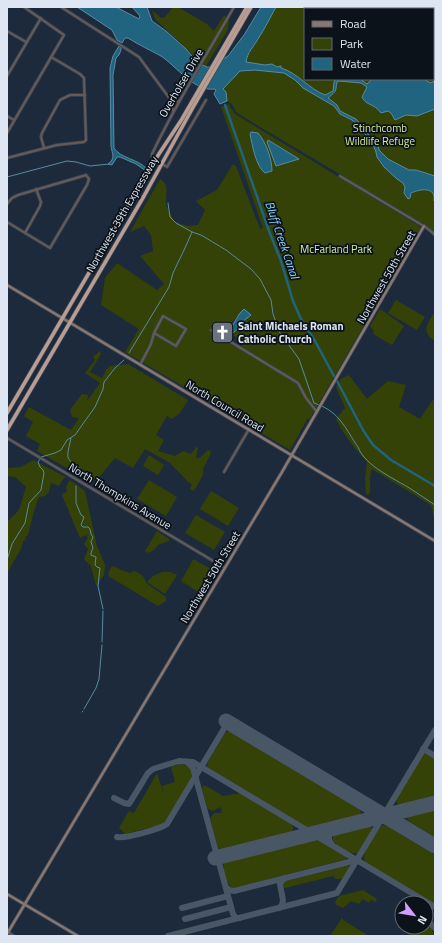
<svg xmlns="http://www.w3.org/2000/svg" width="442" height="943" viewBox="0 0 442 943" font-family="'Titillium Web',sans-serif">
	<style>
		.green { fill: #354207; fill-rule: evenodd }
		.water { fill: #206480; stroke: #598ba2 }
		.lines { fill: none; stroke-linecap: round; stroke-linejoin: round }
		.stream { stroke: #598ba2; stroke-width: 1 }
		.canal { stroke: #206480; stroke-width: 2.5 }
		.taxiway { stroke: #495666; stroke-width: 6 }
		.runway { stroke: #495666; stroke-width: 15 }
		.street-casing { stroke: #3b4858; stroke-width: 3.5 }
		.secondary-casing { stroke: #3b4858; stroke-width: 4 }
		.highway-casing { stroke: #3b4858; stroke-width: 5 }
		.street { stroke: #665a56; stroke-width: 2 }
		.secondary { stroke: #88766f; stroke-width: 2.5 }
		.highway { stroke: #ba9d92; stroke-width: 3.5 }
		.labels { text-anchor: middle; stroke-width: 3.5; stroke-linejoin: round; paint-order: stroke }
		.street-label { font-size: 11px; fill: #dde6f2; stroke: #0c121a }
		.park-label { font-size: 11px; fill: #d5ec98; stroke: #0c121a }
		.poi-label { font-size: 11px; font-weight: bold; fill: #dde6f2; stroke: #0c121a; text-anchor: start }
		.water-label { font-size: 12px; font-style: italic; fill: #8cd5f9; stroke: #0c121a }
	</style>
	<rect width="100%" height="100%" fill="#1c2a3b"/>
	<g class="green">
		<path d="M173,7H178L207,24L214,31L224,15L229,20L228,30L206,66L197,60L190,52L155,19L152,10L161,18L165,17Z"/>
		<path d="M276,7H435V234L429,227L255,124L236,112L232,104L227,101V97L223,89L240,70L252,48ZM305,9H433V79H305Z"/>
		<path d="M228,104L235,114L421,227L309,420L308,418L290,450L125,352L139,329L101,305L105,278L117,263L157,290L164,284L140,256L153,251L151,235L144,226L130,232L160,179C170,184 165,195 166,203C167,209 172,216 175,222L188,226L198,225L205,210L196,201L217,190L233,164L236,166L260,229L263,228L221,107ZM244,309L246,319L231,334L245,342L269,328L237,348L214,335L223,332Z"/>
		<path d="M396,300L425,317L417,330L388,313Z"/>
		<path d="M380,309L404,326L392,345L373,334L374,331L370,326Z"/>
		<path d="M434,313H435V341C421,332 427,324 434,313Z"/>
		<path d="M100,351L101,354L90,372L102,378L106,370L110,366L128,364L188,400L180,413L172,419L167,416L156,435L164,440L158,451L175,456L183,451L191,454L196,447L198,448L196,457L197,458H200L208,450L211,451L210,455L203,469V475L194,491L190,489L192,484L189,483L170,463L145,449L133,468L115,458L97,480L92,478L89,481L37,451L40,444L26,436L33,422L24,416L29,407L71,430L79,418L72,417L70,410L82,394L88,395L87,401L100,383L85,373L95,360L93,357Z"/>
		<path d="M349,375L367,399L388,381L406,385L399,407L420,419L435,397V523L431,505L372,469C368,479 372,486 369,495L366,494L365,479L367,462C355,449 344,435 336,419L345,408L336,387L341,379Z"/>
		<path d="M149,455L164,465L158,475L143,466Z"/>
		<path d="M33,460L66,477L63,479L59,486L51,483L49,492L45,496L39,497L34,511L28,535L25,537L26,540L23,541L21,549L7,573V529L8,521L19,510L26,487L15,477L7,476V468L21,467Z"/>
		<path d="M70,480L85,491L97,546L105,565L104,576L100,580L99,584L96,586L91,566L84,559L88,549L84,544L88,538L86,535L80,538L62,495L67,491L66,487Z"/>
		<path d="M149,480L177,497L166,516L137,499Z"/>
		<path d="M211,491L239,508L228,526L200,509Z"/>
		<path d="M196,515L225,532L214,550L185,533Z"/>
		<path d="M157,531L169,539V541L158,545L154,550L148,553L145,551Z"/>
		<path d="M193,560H195L216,572L203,595L181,581Z"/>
		<path d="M114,566L121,570L130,573L134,571C141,574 144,575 146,583L166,597V601L158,606L110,577L108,574L111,567Z"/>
		<path d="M162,572H170L177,575L165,594L147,582L153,576Z"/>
		<path d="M227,732H230L359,809L361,812L360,815L312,828H308L209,768L207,766L208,762L225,733Z"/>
		<path d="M424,753L435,759V797L402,806C398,805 396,803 396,799Z"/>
		<path d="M180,764L190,767L192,772V777L166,821L160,825L125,834C123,832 122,830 119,828L129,811L134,813L157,773L164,795L162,786L175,782L171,767Z"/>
		<path d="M203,786H206L223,796L241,793L291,823L293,826V830L289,834L224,850L220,849L218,847L210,818L214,813H221L222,810L220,807L213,811L208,809L202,789Z"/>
		<path d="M435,808V837L407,820L408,816L409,814Z"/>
		<path d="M367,825L371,827L372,831L358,853C349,855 339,847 333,841V836L337,832Z"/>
		<path d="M383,825L387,826L435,855V904L365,862C361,851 374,836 380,827Z"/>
		<path d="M313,838H316L346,856L347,859L234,888C226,887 222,869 224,862L227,860Z"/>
		<path d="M346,866H349V869C346,875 344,880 336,879L333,876L285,888L282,887L283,883L286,881Z"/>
		<path d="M363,890L377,899L375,902L371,900L369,903L363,899L359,904L351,901L343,908L336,905L335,902L339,896Z"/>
		<path d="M342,918L343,919V920L369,936H330Z"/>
		<path d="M426,923L432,929L434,936H410L408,934L412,933L410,930L412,927H426Z"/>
	</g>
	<g class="water">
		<path d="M77,7H116L139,19L140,16L132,7H147L152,21L166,31L186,49L198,63L207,67H210L228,56L244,35L261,7H276C270,18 265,28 258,39C254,46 247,53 246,62L265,65L272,64L277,67L281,66V68C298,73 309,89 325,95L333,91L334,82L336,79H360L367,84L372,79H424L430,83L435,81V109L417,116L406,115L395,120L391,113L388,111L381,113C374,103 366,106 362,97L367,87L361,83L339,81L337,82C335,93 337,90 328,98L337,105L340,111L356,119L363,127L374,142L378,145L379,150L388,159L409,170H416L435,176V202L434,201C436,186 420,189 411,193L410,198L408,199L404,193L405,187L403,183L397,179L384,167L377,157L376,152L373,145L360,127L352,120L340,114L334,106L303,88L295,80L284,73L255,70L240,71L223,89L226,92L227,101L220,104L214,94L216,90L214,89C195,92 176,66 161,56C150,50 139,45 128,38H125L122,43L117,40L112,30Z"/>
		<path d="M119,46L121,47V50L119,55L116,58L113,75L114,148C120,158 138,159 147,169L146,171L136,164L120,157H117L112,165L108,164C116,158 112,154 111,146L110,68L113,56Z"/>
		<path d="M251,132L258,133C266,142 272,159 272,171L265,173C256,167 252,144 250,134Z"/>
		<path d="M268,140L299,159L276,166L267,142Z"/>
		<path d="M244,309L251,315L242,322L240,327L228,337H226L225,334L232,326L240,313Z"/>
	</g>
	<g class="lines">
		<g class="stream">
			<path d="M7,177L67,161L76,162L90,166L109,164"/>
			<path d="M168,203L170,217L176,223L192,232L201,235L226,250L251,269L260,279L271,300L273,314L280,333L299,359L314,403L319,405"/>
			<path d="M129,353L169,287L173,273L185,248L192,232"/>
			<path d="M322,406C342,416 346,430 358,447C365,466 395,479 411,489C419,494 427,500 435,505"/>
			<path d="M71,438C70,444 67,452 68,457C71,467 84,463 80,477"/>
			<path d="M41,457L55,453L61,450L67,440L75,435L95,407L103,389L104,382L115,368L124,360"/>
			<path d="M76,486V503L81,515L84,517L81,525L83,527H88L90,529L91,534L93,537L91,542L93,548L91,553V555L96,557L95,565L97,567L100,568L98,586L103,609"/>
			<path d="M7,560L12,544L25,523L29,503L41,490L44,473L43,470L40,467L38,462L40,459"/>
			<path d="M102,642L103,611"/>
			<path d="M84,709L96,688L99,679L102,645"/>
			<path d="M82,712L83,711"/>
		</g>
		<g class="canal">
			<path d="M225,105L269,231L281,261L293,301L301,319L315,341L334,376"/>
			<path d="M337,381L363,430L373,445L391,460L435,486"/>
		</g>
		<g class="taxiway">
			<path d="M423,749L435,756"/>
			<path d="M187,762L193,768L233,914L236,918H239"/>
			<path d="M114,798L124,803L129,804L148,773L153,769L179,761L193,762L435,907"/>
			<path d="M117,837C125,839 160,829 167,824L225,727L230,725L237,727"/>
			<path d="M332,845C326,837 329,831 337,827"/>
			<path d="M226,887L229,890L234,891L357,860"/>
			<path d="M182,908L228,896"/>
			<path d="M279,908C287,903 280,892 280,883L285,878"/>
			<path d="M185,919L231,907"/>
			<path d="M426,919L435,928"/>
			<path d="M168,936L337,893L435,730"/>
		</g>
		<g class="runway">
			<path d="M226,721L435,846"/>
			<path d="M215,858L435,803"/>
		</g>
		<defs>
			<g id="street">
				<path d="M61,7L139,57L170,99L173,111"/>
				<path d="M7,31L26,42"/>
				<path d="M7,76L41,18"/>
				<path d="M171,100L176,102L180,100"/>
				<path d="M206,100L167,167L152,157V154C176,103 206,56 234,7"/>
				<path d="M7,116L14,120"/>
				<path d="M7,133L64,35L24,7"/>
				<path d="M44,148L41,137L42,133L60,100L70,95H85"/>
				<path d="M7,158L57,145L84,142L86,140L84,78L80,74L51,57"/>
				<path d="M340,176L427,228L435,235"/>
				<path d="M7,204L12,198L18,195L83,176L86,175L89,179L87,185L50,248L7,222"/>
				<path d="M25,233L40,206L41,202L36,189"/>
				<path d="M211,330L298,383L306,398L317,412"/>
				<path d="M140,365L151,344L154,333L163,316L186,329L176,346L154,333"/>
				<path d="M7,438L225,568"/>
				<path d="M224,472L249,429"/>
				<path d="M8,932L14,936"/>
			</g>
			<g id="secondary">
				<path d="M7,285L435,541"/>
				<path d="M7,894L78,936"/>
				<path d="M7,934L282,472L424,226"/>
			</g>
			<g id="highway">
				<path d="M7,413L155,160L182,119L247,7"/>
				<path d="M7,430L144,196L192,109L251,7"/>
			</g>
		</defs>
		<use href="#street" class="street-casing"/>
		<use href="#secondary" class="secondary-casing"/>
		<use href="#highway" class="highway-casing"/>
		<use href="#street" class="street"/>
		<use href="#secondary" class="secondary"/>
		<use href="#highway" class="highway"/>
	</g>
	<defs>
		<symbol id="church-square" viewBox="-11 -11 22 22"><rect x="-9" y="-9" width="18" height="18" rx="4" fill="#6b7280" stroke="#0c121a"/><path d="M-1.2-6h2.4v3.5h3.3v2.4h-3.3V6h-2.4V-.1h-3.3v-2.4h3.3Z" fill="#fff"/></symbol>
	</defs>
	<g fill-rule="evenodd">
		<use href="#church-square" x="210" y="320" width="25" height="25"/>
	</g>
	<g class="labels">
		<g class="street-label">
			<text transform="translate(181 83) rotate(-60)" y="4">Overholser Drive</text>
			<text transform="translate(122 214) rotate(-60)" y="4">Northwest 39th Expressway</text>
			<text transform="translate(386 277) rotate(-60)" y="4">Northwest 50th Street</text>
			<text transform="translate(225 406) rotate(31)" y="4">North Council Road</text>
			<text transform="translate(120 496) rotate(31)" y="4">North Thompkins Avenue</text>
			<text transform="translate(210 577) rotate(-59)" y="4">Northwest 50th Street</text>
		</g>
		<g class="park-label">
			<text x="380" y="132">Stinchcomb<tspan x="380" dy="13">Wildlife Refuge</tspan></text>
			<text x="336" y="253">McFarland Park</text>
		</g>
		<g class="poi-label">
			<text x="238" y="330">Saint Michaels Roman<tspan x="238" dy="13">Catholic Church</tspan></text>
		</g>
		<g class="water-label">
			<text transform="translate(282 240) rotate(71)" y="4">Bluff Creek Canal</text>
		</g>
	</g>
	<rect width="442" height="943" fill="none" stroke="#dde6f2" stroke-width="16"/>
	<rect x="304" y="8" width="130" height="72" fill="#0c121a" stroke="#606770"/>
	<rect x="312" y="21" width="20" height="6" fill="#88766f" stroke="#606770"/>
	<text x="340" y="28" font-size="12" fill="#dde6f2">Road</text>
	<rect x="312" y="38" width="20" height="12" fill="#354207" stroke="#606770"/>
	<text x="340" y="48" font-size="12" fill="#dde6f2">Park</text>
	<rect x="312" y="58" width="20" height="12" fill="#206480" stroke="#606770"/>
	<text x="340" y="68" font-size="12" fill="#dde6f2">Water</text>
	<g transform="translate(414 915) rotate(121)"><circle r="19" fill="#0c121a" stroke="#606770"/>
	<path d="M0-3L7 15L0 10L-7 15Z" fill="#d19dfe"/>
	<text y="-6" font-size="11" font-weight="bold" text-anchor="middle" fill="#dde6f2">N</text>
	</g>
</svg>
